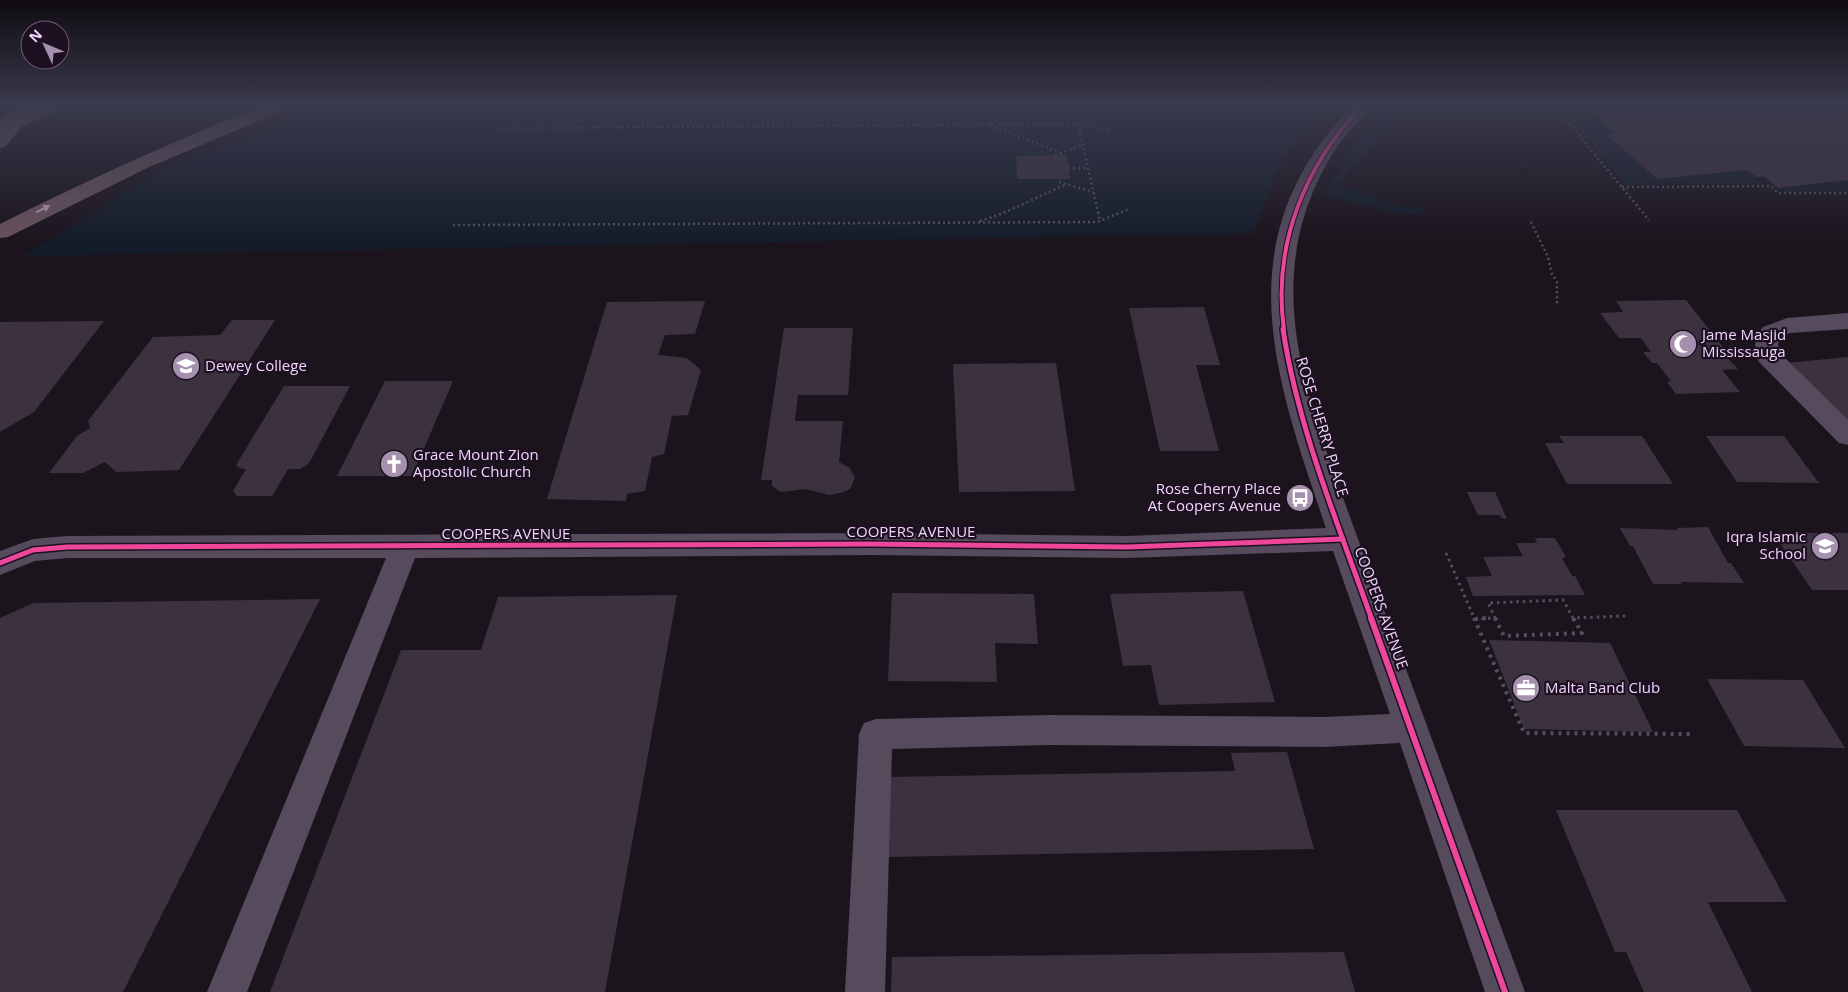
<svg xmlns="http://www.w3.org/2000/svg" width="1848" height="992" viewBox="0 0 1848 992" font-family="'Open Sans',sans-serif">
	<style>
		.green { fill: #151c29 }
		.building { fill: #3c323f }
		.lines { fill: none; stroke-linecap: round; stroke-linejoin: round }
		.path-far2 { stroke: #514f60; stroke-width: 2.5; stroke-dasharray: 2 3; stroke-linecap: butt }
		.path-far1 { stroke: #514f60; stroke-width: 3; stroke-dasharray: 2.5 4; stroke-linecap: butt }
		.path { stroke: #514f60; stroke-width: 4; stroke-dasharray: 3 5; stroke-linecap: butt }
		.minor { fill: #564a5d; fill-rule: evenodd }
		.highway { fill: #68525d; fill-rule: evenodd }
		.highway-bridge { stroke: #68525d; stroke-width: 21 }
		.cycleway-far2-casing { stroke: #1d1021; stroke-width: 6 }
		.cycleway-far1-casing { stroke: #1d1021; stroke-width: 8 }
		.cycleway-casing { stroke: #1d1021; stroke-width: 9 }
		.cycleway-far2 { stroke: #ed469a; stroke-width: 4 }
		.cycleway-far1 { stroke: #ed469a; stroke-width: 5 }
		.cycleway { stroke: #ed469a; stroke-width: 6 }
		.oneway { fill: #b39ab4 }
		.labels { text-anchor: middle; stroke-width: 4.5; stroke-linejoin: round; paint-order: stroke }
		.poi-label { font-size: 15px; fill: #f0d4fb; stroke: #1d1021; text-anchor: start }
		.street-label { font-size: 15px; fill: #f0d4fb; stroke: #1d1021 }
	</style>
	<rect width="100%" height="100%" fill="#1b141d"/>
	<g class="green">
		<path d="M332,104H1329L1283,157L1253,233L23,256L167,167L288,125H272Z"/>
		<path d="M1396,104H1407L1338,184L1412,210L1417,205L1428,211C1414,221 1349,201 1330,197L1325,194L1347,157L1371,126Z"/>
		<path d="M1599,119L1617,134L1606,135L1657,179L1747,170L1757,177L1761,184L1626,185L1572,121Z"/>
		<path d="M1848,180V192H1783L1778,188Z"/>
	</g>
	<g class="building">
		<path d="M1581,104H1848V180L1778,188L1765,177H1757L1747,170L1657,179L1606,134H1617Z"/>
		<path d="M1067,155L1070,179H1017L1016,156Z"/>
		<path d="M1686,300L1726,351H1721L1738,369L1722,370L1740,392L1676,394L1667,382L1671,381L1657,363H1652L1643,352H1651L1641,338H1619L1600,313L1623,312L1616,301Z"/>
		<path d="M705,301L695,334L665,335L658,355L687,358L701,370L688,415L672,416L664,454L652,457L645,491L627,494L626,501L547,499L607,302Z"/>
		<path d="M1204,307L1220,365H1196L1219,451H1160L1129,308Z"/>
		<path d="M232,320H275L179,470L116,472L105,462L83,473H49L77,436L90,428L88,421L153,337L220,335Z"/>
		<path d="M104,321L34,412L0,432V322Z"/>
		<path d="M784,328H853L848,395H798L795,421H843L839,462L850,468L855,478L850,489L844,492L829,495L806,489L781,492L772,486V480H761Z"/>
		<path d="M1848,357V422L1787,363Z"/>
		<path d="M1056,363L1075,491L959,492L953,364Z"/>
		<path d="M385,381H453L412,476H337Z"/>
		<path d="M284,386H350L312,458L307,465L300,469H288L272,496H237L233,491L246,469L239,468L236,465Z"/>
		<path d="M1559,436H1642L1673,484H1567L1545,443H1564Z"/>
		<path d="M1706,436H1784L1819,483L1737,482Z"/>
		<path d="M1467,492H1495L1507,519L1501,518L1500,515H1478Z"/>
		<path d="M1708,527L1728,563H1731L1744,583L1680,582L1682,584H1653L1633,546H1630L1620,528L1678,530L1677,528Z"/>
		<path d="M1773,533H1848V590H1812Z"/>
		<path d="M1535,538H1555L1566,557L1562,558L1572,576H1575L1585,595L1473,596L1466,577L1492,576L1483,557L1523,556L1516,543H1537Z"/>
		<path d="M1243,591L1275,702L1159,705L1151,665L1123,666L1110,594Z"/>
		<path d="M892,593L1034,594L1038,644L995,643L997,682L888,681Z"/>
		<path d="M677,595L605,992H270L401,650H481L498,597Z"/>
		<path d="M320,599L123,992H0V618L33,603Z"/>
		<path d="M1489,640L1610,643L1653,732L1524,729Z"/>
		<path d="M1707,679L1803,680L1845,748L1744,746Z"/>
		<path d="M1287,752L1314,849L885,857L886,777L1235,771L1231,753Z"/>
		<path d="M1556,810H1737L1787,902H1708L1752,992H1644L1626,952H1615Z"/>
		<path d="M1344,952L1355,992H891L892,957Z"/>
	</g>
	<g class="lines">
		<g class="path-far2">
			<path d="M1553,104L1649,220"/>
			<path d="M1078,124L1100,221"/>
			<path d="M990,125L1061,153"/>
			<path d="M502,128L1072,124L1086,125L1109,131"/>
			<path d="M1055,155L1082,145"/>
			<path d="M1068,168H1088"/>
			<path d="M1059,182L1093,192"/>
			<path d="M1622,187L1771,186L1778,193H1848"/>
			<path d="M980,221L1001,214L1067,184"/>
			<path d="M1531,222L1548,257L1552,274L1557,282V305"/>
			<path d="M453,225L1097,222L1129,209"/>
		</g>
		<g class="path-far1">
			<path d="M1446,553L1475,620"/>
			<path d="M1495,618L1496,620"/>
			<path d="M1573,618L1574,620"/>
			<path d="M1475,619L1495,618L1488,603L1563,600L1573,618L1626,616"/>
		</g>
		<g class="path">
			<path d="M1474,618L1524,733L1691,734"/>
			<path d="M1495,618L1504,636L1582,633L1573,618"/>
			<path d="M1475,619L1486,618"/>
		</g>
		<g class="minor">
			<path d="M1354,104H1373C1363,118 1349,130 1339,144C1317,176 1301,215 1296,254C1284,337 1315,418 1342,495C1362,550 1382,606 1403,661C1444,771 1484,882 1525,992H1485L1400,743L1324,747L1048,745L892,749L885,992H845L859,734L864,723L876,719L1048,715L1324,717L1390,714L1333,551L1127,558L871,555L415,558L247,992H207L386,558H67L35,561L0,575V551L33,539L67,536L871,533L1127,536L1326,528C1274,374 1223,238 1354,104Z"/>
			<path d="M1848,313V329L1790,333L1781,337L1778,344L1780,353L1848,420V445L1839,443L1759,362C1752,349 1755,338 1763,327L1787,318Z"/>
		</g>
		<g class="highway">
			<path d="M41,104H65L62,108L0,136V123Z"/>
			<path d="M266,104H292L289,108L147,168L8,237L0,238V224C87,180 176,140 266,104Z"/>
		</g>
		<path class="highway-bridge" d="M0,137L26,104"/>
		<defs>
			<path id="cycleway-far2" d="M1284,330C1272,245 1305,164 1364,104"/>
			<g id="cycleway-far1">
				<path d="M1283,329C1297,425 1339,527 1372,620"/>
				<path d="M0,563L33,550L67,547L871,544L1127,547L1343,539"/>
			</g>
			<path id="cycleway" d="M1371,618L1505,992"/>
		</defs>
		<use href="#cycleway-far2" class="cycleway-far2-casing"/>
		<use href="#cycleway-far1" class="cycleway-far1-casing"/>
		<use href="#cycleway" class="cycleway-casing"/>
		<use href="#cycleway-far2" class="cycleway-far2"/>
		<use href="#cycleway-far1" class="cycleway-far1"/>
		<use href="#cycleway" class="cycleway"/>
	</g>
	<defs><path id="oneway-solid" d="M-6-.8H1V-3.2L6.5 0L1 3.2V.8H-6Z" transform="scale(1.25)"/></defs>
	<use class="oneway" href="#oneway-solid" transform="translate(43 209) rotate(-27)"/>
	<linearGradient id="sky" x2="0" y2="1"><stop stop-color="#0f0b10"/><stop offset="0.43" stop-color="#393a4c"/><stop offset="1" stop-color="#393a4c" stop-opacity="0"/></linearGradient>
	<rect width="1848" height="243" fill="url(#sky)"/>
	<defs>
		<symbol id="mosque-disc" viewBox="-11 -11 22 22"><circle r="9.5" fill="#a591ad" stroke="#1d1021"/><path d="M3.5-4.9A6 6 0 1 0 3.5 4.9A5 5 0 1 1 3.5-4.9Z" fill="#fff"/></symbol>
		<symbol id="school-disc" viewBox="-11 -11 22 22"><circle r="9.5" fill="#a591ad" stroke="#1d1021"/><path d="M0-5L7-2L0 1L-7-2ZM-4 1L0 2.5L4 1V4Q0 6-4 4Z" fill="#fff"/></symbol>
		<symbol id="church-disc" viewBox="-11 -11 22 22"><circle r="9.5" fill="#a591ad" stroke="#1d1021"/><path d="M-1.2-6h2.4v3.5h3.3v2.4h-3.3V6h-2.4V-.1h-3.3v-2.4h3.3Z" fill="#fff"/></symbol>
		<symbol id="bus-disc" viewBox="-11 -11 22 22"><circle r="9.5" fill="#a591ad" stroke="#1d1021"/><path d="M-5-6H5V4H4V6H2V4H-2V6H-4V4H-5ZM-3.5-4V0h7V-4ZM-3.5 1.2v1.5H-2V1.2ZM2 1.2v1.5H3.5V1.2Z" fill="#fff"/></symbol>
		<symbol id="office-disc" viewBox="-11 -11 22 22"><circle r="9.5" fill="#a591ad" stroke="#1d1021"/><path d="M-6-3h4V-5.5h4V-3h4V5H-6ZM-1-4.5V-3h2v-1.5ZM-6 0V1H6V0Z" fill="#fff"/></symbol>
	</defs>
	<g fill-rule="evenodd">
		<use href="#mosque-disc" x="1667" y="328" width="32" height="32"/>
		<use href="#school-disc" x="170" y="350" width="32" height="32"/>
		<use href="#church-disc" x="378" y="448" width="32" height="32"/>
		<use href="#bus-disc" x="1284" y="482" width="32" height="32"/>
		<use href="#school-disc" x="1809" y="530" width="32" height="32"/>
		<use href="#office-disc" x="1510" y="672" width="32" height="32"/>
	</g>
	<g class="labels">
		<g class="poi-label">
			<text x="1702" y="340">Jame Masjid<tspan x="1702" dy="17">Mississauga</tspan></text>
			<text x="205" y="371">Dewey College</text>
			<text x="413" y="460">Grace Mount Zion<tspan x="413" dy="17">Apostolic Church</tspan></text>
			<text x="1281" y="494" text-anchor="end">Rose Cherry Place<tspan x="1281" dy="17">At Coopers Avenue</tspan></text>
			<text x="1806" y="542" text-anchor="end">Iqra Islamic<tspan x="1806" dy="17">School</tspan></text>
			<text x="1545" y="693">Malta Band Club</text>
		</g>
		<g class="street-label">
			<text transform="translate(1322 427) rotate(73)" y="5">ROSE CHERRY PLACE</text>
			<text x="911" y="537">COOPERS AVENUE</text>
			<text x="506" y="539">COOPERS AVENUE</text>
			<text transform="translate(1381 608) rotate(70)" y="5">COOPERS AVENUE</text>
		</g>
	</g>
	<g transform="translate(45 45) rotate(314)"><circle r="24" fill="#1d1021" stroke="#715e78"/>
	<path d="M0-4L9 19L0 12L-9 19Z" fill="#a591ad"/>
	<text y="-8" font-size="14" font-weight="bold" text-anchor="middle" fill="#f0d4fb">N</text>
	</g>
</svg>
